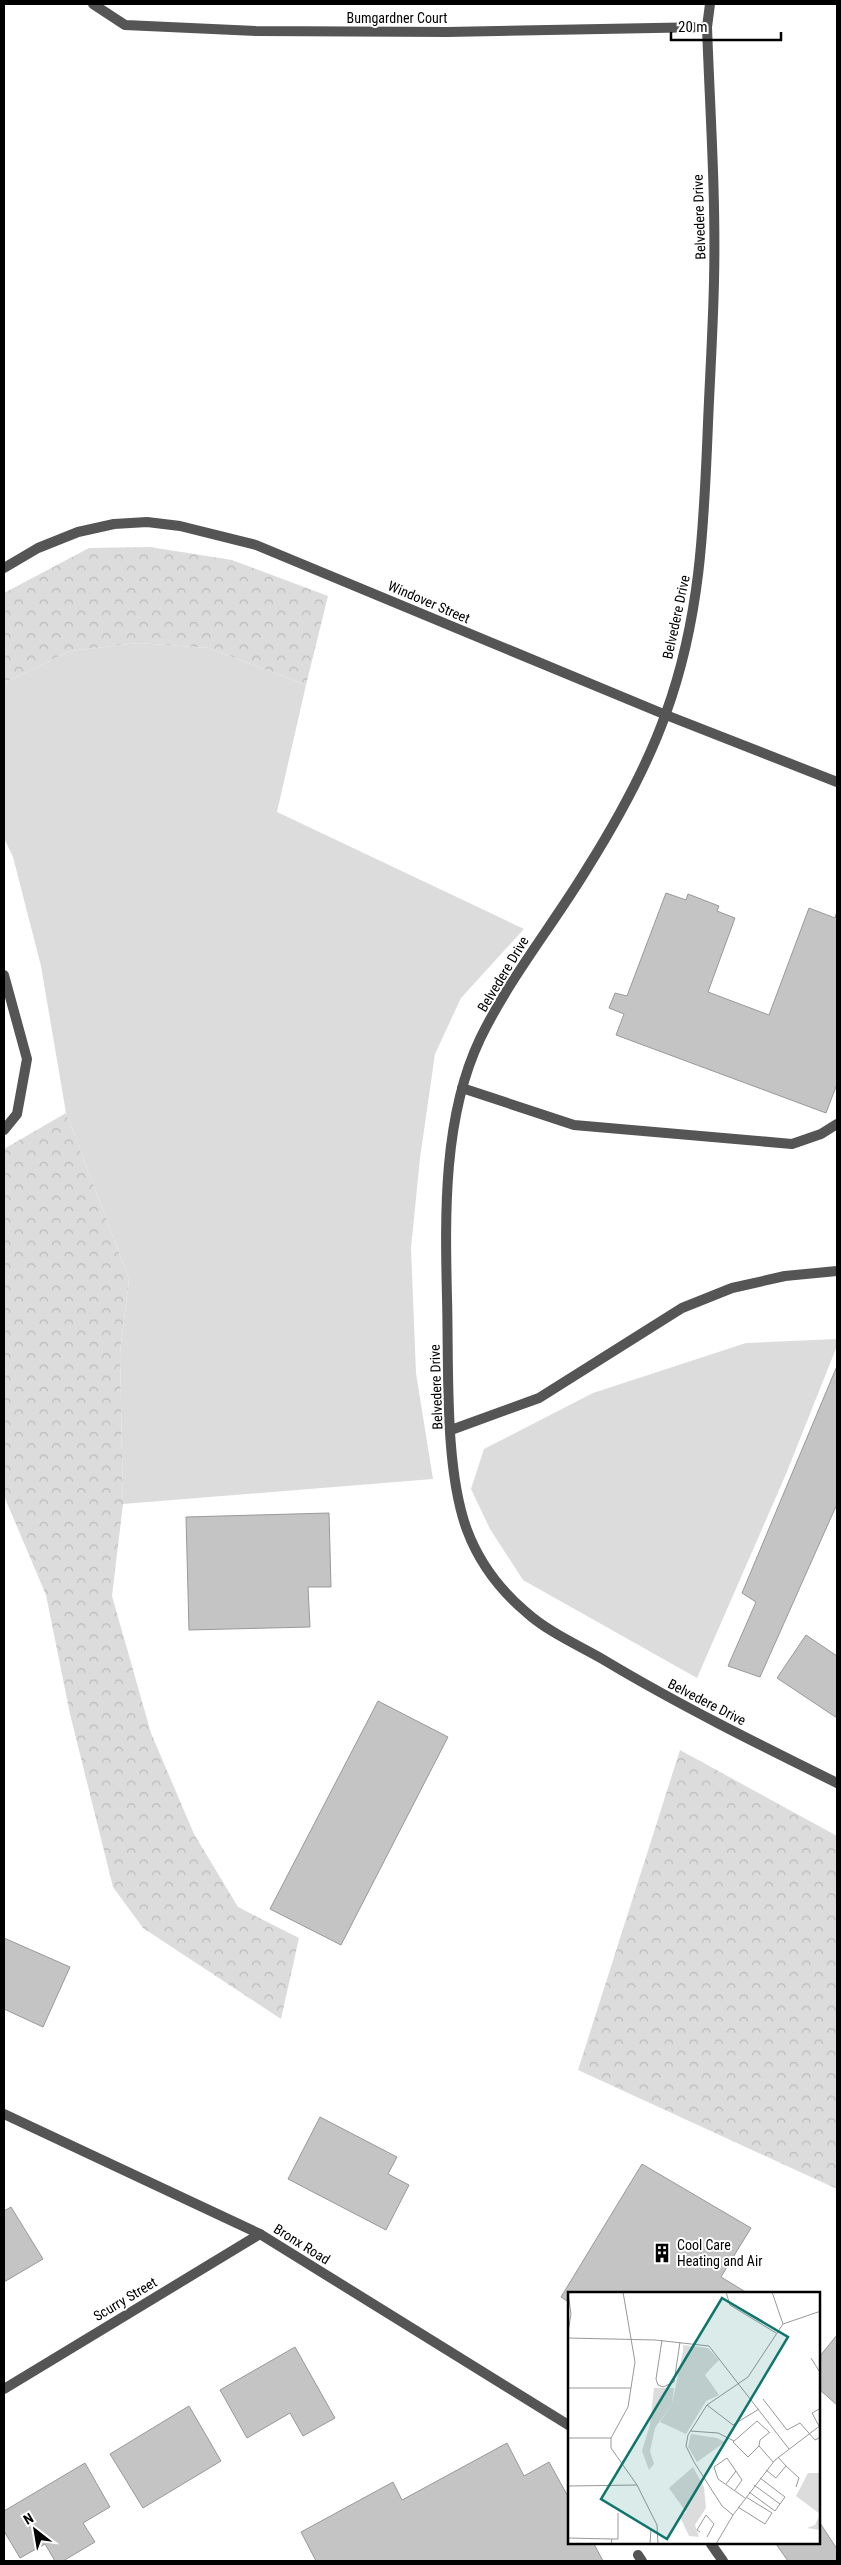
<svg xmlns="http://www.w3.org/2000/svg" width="841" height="2565" viewBox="0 0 841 2565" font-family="'Roboto Condensed',sans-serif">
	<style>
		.grass { fill: #dcdcdc }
		.forest { fill: url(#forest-crowns) }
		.building { fill: #c4c4c4; stroke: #999 }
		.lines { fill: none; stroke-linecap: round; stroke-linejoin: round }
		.lane { stroke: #555; stroke-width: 10 }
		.street { stroke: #555; stroke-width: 10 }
		.labels { text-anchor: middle; stroke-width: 4; stroke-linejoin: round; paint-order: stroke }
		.street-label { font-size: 14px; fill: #000; stroke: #fff }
		.poi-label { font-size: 14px; fill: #000; stroke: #fff; text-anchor: start }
		.inset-road { fill: none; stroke: #999; stroke-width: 1 }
		.view { fill: #0f766e; fill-opacity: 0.15; stroke: #0f766e; stroke-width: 2.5 }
		.inset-edge { fill: none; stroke: #000; stroke-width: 2.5 }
	</style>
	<defs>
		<pattern id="forest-crowns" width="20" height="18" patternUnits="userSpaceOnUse" patternTransform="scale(1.25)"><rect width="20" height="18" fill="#dcdcdc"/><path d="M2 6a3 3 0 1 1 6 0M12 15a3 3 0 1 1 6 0" fill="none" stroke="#bbb"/></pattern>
	</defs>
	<rect width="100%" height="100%" fill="#fff"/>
	<g class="grass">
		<path d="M138,643L209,648L306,685L277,812L524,929L461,998L435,1054L420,1158L411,1248L416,1373L433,1479L123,1504L120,1353L129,1279L66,1113L41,966L13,857L4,838V683L70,651Z"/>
		<path d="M837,1339V1346L786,1474L697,1678L523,1580L490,1529L471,1489L484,1449L593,1393L746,1343Z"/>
	</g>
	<g class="forest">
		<path d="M150,547L232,560L328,596L306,685L209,648L138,643L70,651L4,683V593L89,548Z"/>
		<path d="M66,1113L129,1279L120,1353L123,1504L112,1596L151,1733L194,1834L238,1907L299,1938L281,2019L143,1928L113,1887L70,1714L46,1595L4,1496V1149Z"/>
		<path d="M680,1750L837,1836V2189L578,2070Z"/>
	</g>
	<g class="building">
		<path d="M666,893L686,900L688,894L719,906L717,911L735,918L708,992L769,1015L809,908L835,918L837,911V1084L826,1113L616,1035L624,1014L609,1008L615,993L627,996Z"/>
		<path d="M837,1366V1504L760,1677L728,1666L756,1602L742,1593Z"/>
		<path d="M329,1513L331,1587H308L310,1627L189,1630L186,1517Z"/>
		<path d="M806,1635L837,1656V1718L777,1678Z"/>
		<path d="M378,1701L448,1737L341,1945L270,1909Z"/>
		<path d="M4,1938L70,1967L43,2027L4,2009Z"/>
		<path d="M320,2117L397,2157L388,2174L409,2185L386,2230L288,2179Z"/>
		<path d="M642,2164L751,2228L721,2277L749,2294H570V2303L561,2297Z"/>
		<path d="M11,2207L43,2259L4,2282V2211Z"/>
		<path d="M837,2335V2405L820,2390V2356Z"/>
		<path d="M295,2347L335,2418L303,2436L290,2413L247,2438L220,2390Z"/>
		<path d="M189,2406L221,2461L143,2508L110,2454Z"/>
		<path d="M507,2443L524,2476L549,2462L570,2500V2544H594L603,2561H316L301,2532L393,2482L402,2500Z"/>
		<path d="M85,2463L110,2507L83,2523L95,2542L63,2561H55L45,2544L20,2558L4,2531V2511Z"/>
		<path d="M820,2523L837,2549V2561H788L776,2544H820Z"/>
	</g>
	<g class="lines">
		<g class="lane">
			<path d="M4,975L27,1059L17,1114L4,1130"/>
			<path d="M462,1088L574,1125L792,1144L821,1134L837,1124"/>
			<path d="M451,1430L539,1398L682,1308L732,1288L785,1276L837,1271"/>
			<path d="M638,2555L642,2561"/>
		</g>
		<g class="street">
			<path d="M93,4L125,25L256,31L447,32L707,27"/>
			<path d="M710,4L707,27C710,111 716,196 714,281C713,328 710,376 708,423C704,523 701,617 666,713C647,767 618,819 588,867C553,925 510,977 480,1039C443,1117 445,1214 447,1298C449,1366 444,1468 467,1530C479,1562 500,1590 526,1612C548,1632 578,1645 604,1660C679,1705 758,1744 837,1783"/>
			<path d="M4,568L38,548L78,532L114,524L147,522L180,526L256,545L666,715L837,782"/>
			<path d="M4,2114L260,2234L570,2426"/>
			<path d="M4,2389L260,2234"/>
			<path d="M711,2544L723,2561"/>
		</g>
	</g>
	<defs>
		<symbol id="building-bare" viewBox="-9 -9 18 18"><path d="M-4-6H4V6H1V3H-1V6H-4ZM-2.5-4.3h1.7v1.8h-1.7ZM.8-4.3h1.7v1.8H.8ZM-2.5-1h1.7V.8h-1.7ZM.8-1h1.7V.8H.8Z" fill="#000" stroke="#fff" stroke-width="2.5" paint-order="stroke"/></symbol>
	</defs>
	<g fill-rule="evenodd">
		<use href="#building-bare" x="648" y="2239" width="28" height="28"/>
	</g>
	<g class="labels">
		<g class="street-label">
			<text x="397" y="23">Bumgardner Court</text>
			<text transform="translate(699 217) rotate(-92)" y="5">Belvedere Drive</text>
			<text transform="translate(429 602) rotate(23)" y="5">Windover Street</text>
			<text transform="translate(676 617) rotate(-78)" y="5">Belvedere Drive</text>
			<text transform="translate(503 974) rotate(-59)" y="5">Belvedere Drive</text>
			<text transform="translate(436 1387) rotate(-92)" y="5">Belvedere Drive</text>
			<text transform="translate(707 1702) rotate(27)" y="5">Belvedere Drive</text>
			<text transform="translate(302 2244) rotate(32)" y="5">Bronx Road</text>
			<text transform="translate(125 2299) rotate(-31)" y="5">Scurry Street</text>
		</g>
		<g class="poi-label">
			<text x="677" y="2250">Cool Care<tspan x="677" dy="16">Heating and Air</tspan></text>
		</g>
	</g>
	<g transform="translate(568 2292)">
		<rect width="252" height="252" fill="#fff"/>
		<path d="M115,59L129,60L140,66L145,74L137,83L151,103L138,109L118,142L92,130L104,112ZM123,142L149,146L157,150L129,170L120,155Z" fill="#dcdcdc"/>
		<path d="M115,53L140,56L151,68L145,74L134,63L115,59ZM86,96H106L104,112L87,136L82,159L86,172L81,178L74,159L82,133ZM125,175L136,195L138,216L127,233L131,245L121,244L112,225L118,220L101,196ZM240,181H252V238L239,236L247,233L252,222L228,204Z" fill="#dcdcdc"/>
		<path class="inset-road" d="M55,0L67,70L60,115L43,146V156L69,193L89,233L90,252M158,0L162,13L208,41M204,0L215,32M0,1L3,22L0,40M0,46L87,48L141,54L221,157M94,48L88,87L90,93L95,95L106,90L112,50M243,66L253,82M0,96H63M195,107L219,138L232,131L247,148L253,145M139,113L165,133L191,117M251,134L244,121L253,116M122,139L150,141L166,149M202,140L192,148L191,154L205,170M0,146H43M191,154L180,165L165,150L189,129L201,140M218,174L231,186L228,195M198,178L208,186L218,174L210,165M158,192L168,179M186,193L212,212M0,194L69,193M167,198L174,188L159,166L146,175L150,187L177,206M181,200L207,219L217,205L192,186M170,215L197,232L204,221L178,205M165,223L154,214L126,170L118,154L120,143L139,113L180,85L215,32L253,19M132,240L129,238L138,223L146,232L139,245M0,246L44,247L43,252M44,247H50V221M82,252L83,237M148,252L165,223L207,168L253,133"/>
		<path class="view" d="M154,6L220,45L99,247L33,207Z"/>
		<rect width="252" height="252" class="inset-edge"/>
	</g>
	<rect width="841" height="2565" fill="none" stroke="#000000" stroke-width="10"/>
	<g transform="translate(35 2530) rotate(329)" stroke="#ffffff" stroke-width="4" paint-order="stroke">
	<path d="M0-4L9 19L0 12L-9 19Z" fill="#000000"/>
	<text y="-8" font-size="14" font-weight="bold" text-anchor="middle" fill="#000000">N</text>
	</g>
	<path d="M671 32v8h110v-8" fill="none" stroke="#000000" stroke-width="2.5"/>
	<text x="678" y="32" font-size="15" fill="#000000" stroke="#ffffff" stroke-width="4" paint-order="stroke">20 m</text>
</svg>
